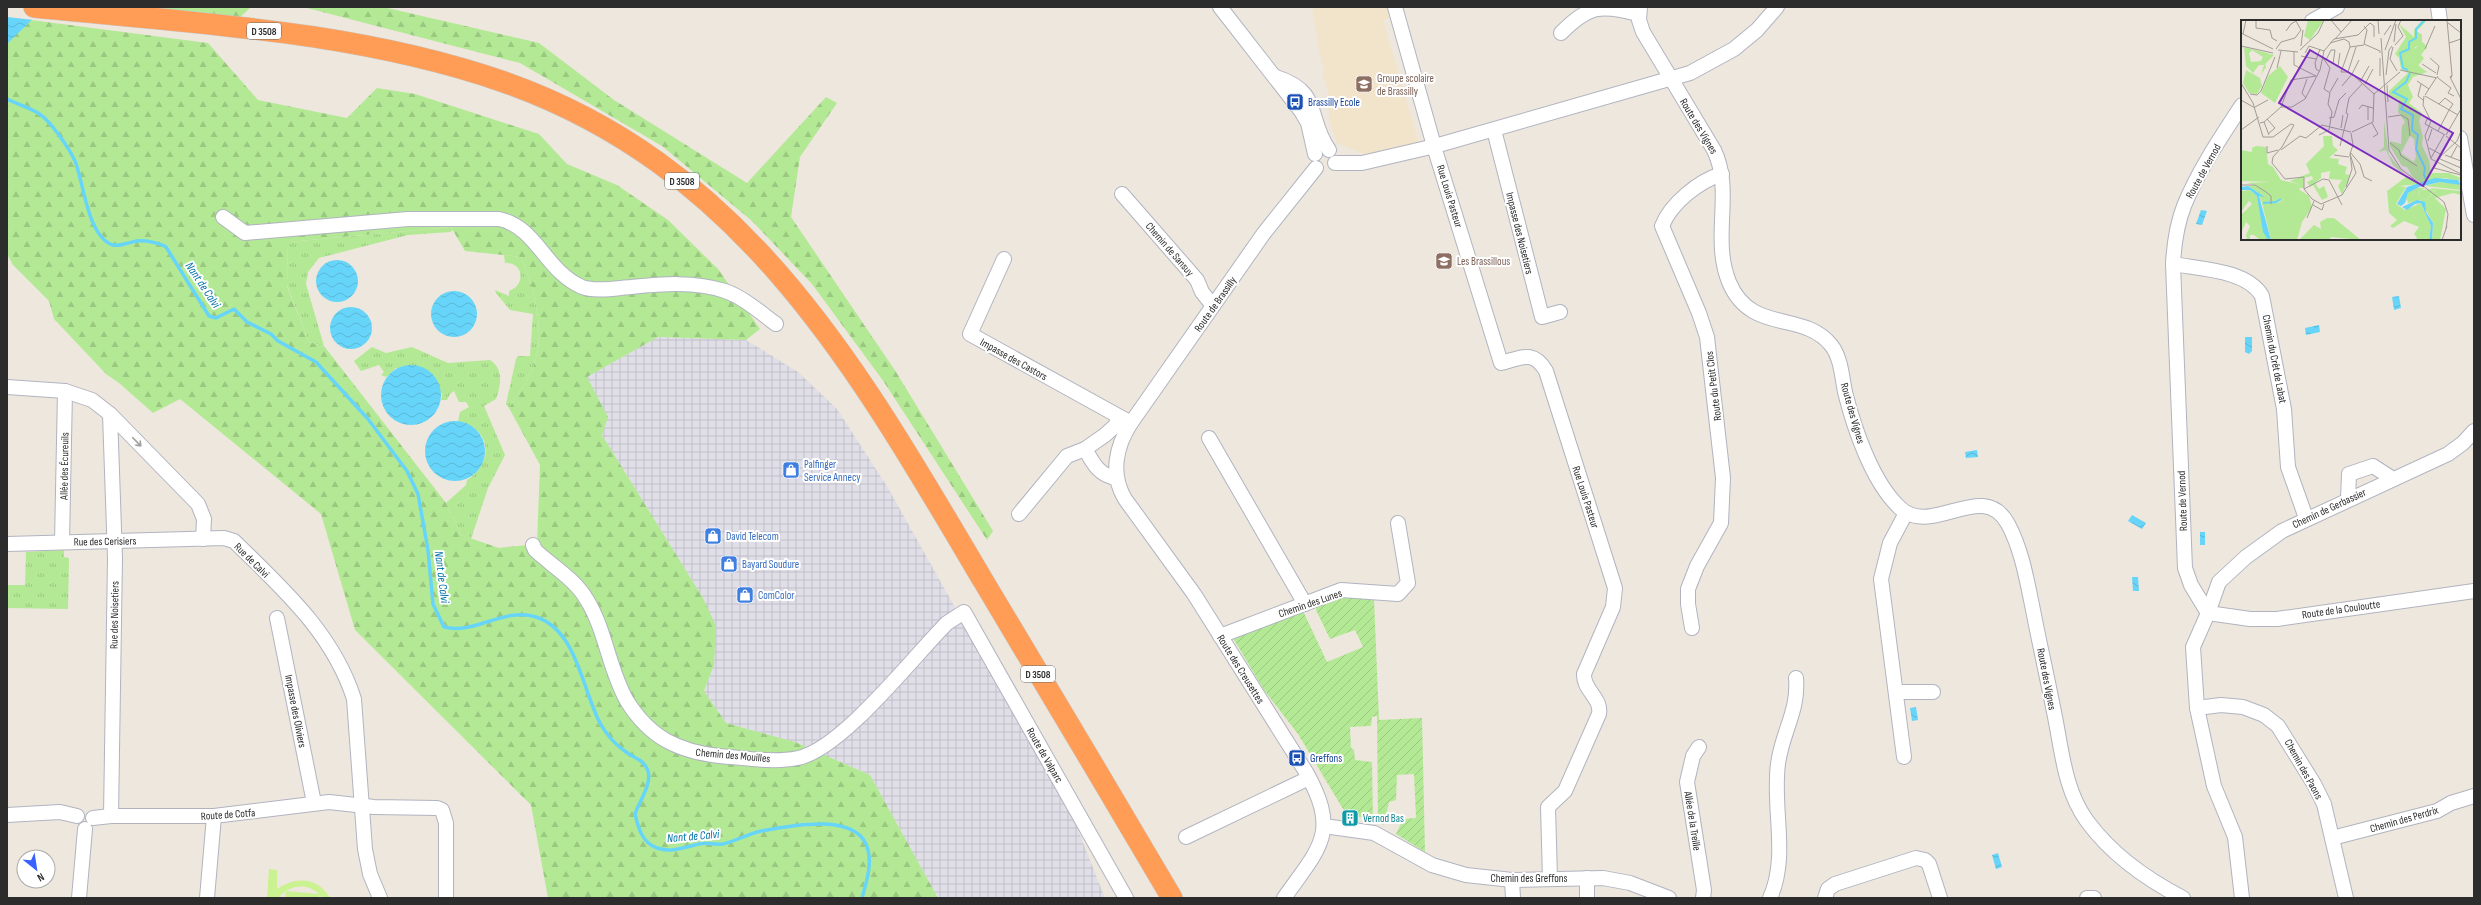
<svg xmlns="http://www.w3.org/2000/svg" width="2481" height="905" viewBox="0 0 2481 905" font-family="'Sofia Sans Condensed',sans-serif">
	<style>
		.industrial { fill: url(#industrial-grid) }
		.education { fill: #f1e4cb }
		.grass { fill: url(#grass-tufts) }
		.forest { fill: url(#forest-firs); fill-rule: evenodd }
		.garden { fill: url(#garden-furrows) }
		.pitch { fill: #caf290 }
		.water { fill: url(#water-waves) }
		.pier { fill: #eee7dd }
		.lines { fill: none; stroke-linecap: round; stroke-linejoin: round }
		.stream { stroke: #67d5f9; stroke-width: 3.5 }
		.minor-casing { stroke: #b1b4c0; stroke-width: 16 }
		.highway-casing { stroke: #c8c8c8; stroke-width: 22 }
		.minor { stroke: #fff; stroke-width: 14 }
		.highway { stroke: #ff9d57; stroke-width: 21 }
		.oneway { stroke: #a0a0a0 }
		.labels { text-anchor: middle; stroke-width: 4; stroke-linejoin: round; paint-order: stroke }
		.shield { fill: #fff; stroke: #6b6b6b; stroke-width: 1 }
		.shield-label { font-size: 10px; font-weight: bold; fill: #2c2c2c }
		.education-label { font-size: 11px; fill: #785e54; stroke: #fff; text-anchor: start }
		.transit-label { font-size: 11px; fill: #164399; stroke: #fff; text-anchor: start }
		.street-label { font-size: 11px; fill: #2c2c2c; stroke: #fff }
		.shop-label { font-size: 11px; fill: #366cbe; stroke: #fff; text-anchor: start }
		.culture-label { font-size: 11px; fill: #0d838f; stroke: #fff; text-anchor: start }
		.water-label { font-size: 12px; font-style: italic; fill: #0273a9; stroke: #fff }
		.inset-river { fill: none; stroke: #67d5f9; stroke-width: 2 }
		.inset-road { fill: none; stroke: #a09c96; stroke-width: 1 }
		.view { fill: #7b2cbf; fill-opacity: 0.15; stroke: #7b2cbf; stroke-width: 2 }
		.inset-edge { fill: none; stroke: #2c2c2c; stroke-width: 2 }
	</style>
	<defs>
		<pattern id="industrial-grid" width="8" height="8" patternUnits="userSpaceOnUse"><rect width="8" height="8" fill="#e0dee7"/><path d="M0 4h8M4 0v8" fill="none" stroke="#c0bfc6"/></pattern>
		<pattern id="grass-tufts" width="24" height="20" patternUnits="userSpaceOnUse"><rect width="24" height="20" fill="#b3e995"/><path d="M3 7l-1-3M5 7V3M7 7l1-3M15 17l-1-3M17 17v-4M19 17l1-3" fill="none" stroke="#9ac881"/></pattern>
		<pattern id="forest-firs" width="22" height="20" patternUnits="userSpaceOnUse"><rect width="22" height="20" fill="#b3e995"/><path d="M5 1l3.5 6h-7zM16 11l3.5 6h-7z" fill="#9ac881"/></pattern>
		<pattern id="garden-furrows" width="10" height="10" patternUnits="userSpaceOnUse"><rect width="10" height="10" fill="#b3e995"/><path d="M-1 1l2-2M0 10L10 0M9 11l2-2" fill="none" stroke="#9ac881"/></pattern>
		<pattern id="water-waves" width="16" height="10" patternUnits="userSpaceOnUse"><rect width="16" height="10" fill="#67d5f9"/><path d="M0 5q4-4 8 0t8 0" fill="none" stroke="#5ab7d6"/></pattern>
	</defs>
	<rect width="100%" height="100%" fill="#eee7dd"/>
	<path class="industrial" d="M658,337L746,340L798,372L837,409L888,488L1074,820L1105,898H938L870,775L795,742L726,723L704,691L714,665L703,598L602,435L587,377Z"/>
	<path class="education" d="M1312,7H1388L1390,18L1383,20L1419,144L1366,155L1337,143L1329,119L1328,91L1323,76L1325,69L1321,61Z"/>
	<g class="grass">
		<path d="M451,227L453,230L450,232L408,235L319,258L308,272L306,284L324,346L309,342L287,285L288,242Z"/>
		<path d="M504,255L521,257C534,289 546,331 534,365C529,380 517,395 509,408L506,404L516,359L518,356H530L533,314L510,310L496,293L495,290L509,296V291C526,285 524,262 505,263Z"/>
		<path d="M372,347L386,353L412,347L448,363L490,360C504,369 501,385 496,399L484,406L505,455L488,488L471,539L461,535L446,503L466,485L467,480C494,462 492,429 458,421L460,412L469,407L466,402H459L454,391L450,394L447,400H441L442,394L396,368L386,377L381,375L384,372L379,365L361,371L354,361Z"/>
		<path d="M64,550V557L69,558L68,609L7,608V585H25L26,552Z"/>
	</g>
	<g class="forest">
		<path d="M144,7H251L239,18Z"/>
		<path d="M303,7H383L539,43L614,100L747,183L826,97L837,103L800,157L791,217L896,372L993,531L987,540L884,382L812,284L752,221L662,146L520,63Z"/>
		<path d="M31,20L208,43L258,100L347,118L377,88L415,94L539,134L567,164L617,185L668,220L718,269L760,329L746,340L658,337L587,377L608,417L602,435L703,598L716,626L714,665L704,691L726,723L795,742L870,775L938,898H548L531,805L355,630L321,514L180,399L153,413L119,383L106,374L54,319L49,301L13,265L7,254V44ZM451,227L465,251L521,257C534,289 546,331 534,365C529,380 517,395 509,408L540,465L537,544L499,548L461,535L446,503L324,346L309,342L287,286L288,242Z"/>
	</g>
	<path class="garden" d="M1339,595L1374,599L1379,720L1422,718L1425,852L1396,834L1403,819L1416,818L1414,774L1397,775L1396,800L1389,802L1384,825L1378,822L1377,716L1372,717L1371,726L1350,727L1351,748L1354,750L1355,760L1372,762L1373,820L1346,814L1298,734L1264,690L1233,638L1303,611L1327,662L1363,647L1355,630L1330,639L1316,610L1317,605Z"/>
	<path class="pitch" d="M269,869L277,870V889C296,876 318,877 330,898H323L319,895V898H285L286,891L319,894C306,882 289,885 278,898H267Z"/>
	<g class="water">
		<path d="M7,7H45L7,44Z"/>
		<path d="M2201,210L2207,211L2202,225L2196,224Z"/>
		<circle cx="337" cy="281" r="21"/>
		<circle cx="454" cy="314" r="23"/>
		<path d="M2399,296L2401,308L2394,310L2392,297Z"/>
		<circle cx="351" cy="328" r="21"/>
		<path d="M2319,325L2320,332L2306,335L2305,328Z"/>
		<path d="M2245,337H2252V351L2249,354L2245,352Z"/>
		<circle cx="411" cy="395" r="30"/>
		<circle cx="455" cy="451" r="30"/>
		<path d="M1977,450L1978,457L1966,458L1965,452Z"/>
		<path d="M2132,515L2146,523L2142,529L2128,521Z"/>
		<rect x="2200" y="532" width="5" height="13"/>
		<path d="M2132,577H2138L2139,591H2133Z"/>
		<path d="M1916,707L1918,720L1912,721L1910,708Z"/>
		<path d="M1998,853L2002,867L1996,869L1992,855Z"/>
	</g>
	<path class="pier" d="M7,7H47L34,20L7,17Z"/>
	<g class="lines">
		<path class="stream" d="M7,99C17,104 28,107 38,113C50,120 69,148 75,161C84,184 87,232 110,244C119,248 129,242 137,241C145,240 160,243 166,247L209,316L216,318L234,309L247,322L271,334L278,341L316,362L368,419L407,471L418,494L428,550L433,604L444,627C475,635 503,607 536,617C577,630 582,689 600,723C606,734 616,745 626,752C635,759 644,759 648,771C652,784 639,802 635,814C638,827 642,843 657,848C671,853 685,847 699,844C707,842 715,845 723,844C736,841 748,834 761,831C789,826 859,811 868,850C872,866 866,883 862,898"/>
		<defs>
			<g id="minor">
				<path d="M1220,7L1301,111L1308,123L1315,154"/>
				<path d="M1395,7L1436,153L1501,363C1521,358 1533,349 1546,371L1615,588L1613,607L1584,674C1583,690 1602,698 1599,714L1565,791L1548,807L1550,879"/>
				<path d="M1640,7L1639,20L1643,32L1714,150C1734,192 1711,237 1729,282C1751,335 1803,310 1831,345C1841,357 1842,377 1845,392C1854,428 1872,482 1900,508C1932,538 1983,478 2008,524C2022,550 2027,581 2033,610C2040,646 2048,681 2055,717C2062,752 2065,791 2087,821C2112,855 2146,879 2183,898"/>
				<path d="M2438,7L2440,21"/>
				<path d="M2312,21L2337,7"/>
				<path d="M1561,33C1589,5 1601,4 1638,14"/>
				<path d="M1276,77C1323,92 1306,118 1329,150"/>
				<path d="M1494,130L1542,317L1560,312"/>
				<path d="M2460,138L2474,215"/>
				<path d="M1335,163H1362L1435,146L1690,73L1734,49L1757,30L1777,7"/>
				<path d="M1122,194L1197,280L1202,292L1213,306"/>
				<path d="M223,217L245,233L408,219H499C537,227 545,271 582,287C595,292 617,288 631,287C662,284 694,281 725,291C743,297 761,313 776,324"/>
				<path d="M1004,259L970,334L1131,423"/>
				<path d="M2173,264C2200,269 2247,270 2262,296L2284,409L2288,467L2306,518"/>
				<path d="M7,387L65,391L92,400L110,414L198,504L204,519L203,539"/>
				<path d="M110,414L115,558L111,816"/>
				<path d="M2474,431L2463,443L2448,454L2282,531L2246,557L2219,582L2208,613L2250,619H2277L2474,591"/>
				<path d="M1209,438L1305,604"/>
				<path d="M1085,449C1093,463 1099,476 1117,478"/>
				<path d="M2348,499L2349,474L2373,466L2393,479"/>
				<path d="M1019,514L1067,456L1085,449L1105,435L1115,426L1119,417"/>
				<path d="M62,542L65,391"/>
				<path d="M7,544L224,538L234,541C282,588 333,633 354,699L365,849L370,874L380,898"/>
				<path d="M533,545L535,550C552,566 575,579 587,600C606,631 609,670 627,701C650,738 678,751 719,756C745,758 773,763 798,758C842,749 913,657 947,623L964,612L1126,898"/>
				<path d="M277,618L314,803"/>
				<path d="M1692,628L1688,604V589L1697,566L1721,523L1723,478L1707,337L1699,313L1662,226C1671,203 1699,181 1722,174"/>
				<path d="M1220,636L1341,590L1398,594L1408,583L1398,523"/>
				<path d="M1897,692H1933"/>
				<path d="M2197,708L2221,705L2243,707L2264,715L2278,726L2314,784L2324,804L2346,898"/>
				<path d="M1699,747L1693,756L1687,782L1704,890L1703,898"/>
				<path d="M1904,757L1881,579L1890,543L1906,513"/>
				<path d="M7,815L60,812L77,816"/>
				<path d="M93,818L111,816H214L329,802L374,807L437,808L442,810L446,823V898"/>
				<path d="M1324,826L1374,833L1432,865L1466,875L1512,880L1603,878L1630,883L1669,898"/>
				<path d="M1186,837L1309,778"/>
				<path d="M2332,838L2437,811L2451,803L2474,796"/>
				<path d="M1512,880L1513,898"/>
				<path d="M79,898L85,829"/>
				<path d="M207,898L214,816"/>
				<path d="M1284,898C1320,847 1340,833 1306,772L1194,594L1125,499C1110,474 1116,446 1131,423L1264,233L1316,168"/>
				<path d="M1587,898V878"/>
				<path d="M1770,898C1789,856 1772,808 1778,764C1782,732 1799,711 1796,678"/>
				<path d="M1825,898L1828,889L1835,884L1916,858L1925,860L1929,864L1940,898"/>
				<path d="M2087,898H2094"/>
				<path d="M2242,898L2235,837L2214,786L2197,708L2193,647L2208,613L2191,585L2185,568L2173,264C2174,245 2177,224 2184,206C2198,171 2221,137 2242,105"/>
			</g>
			<path id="highway" d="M34,7C191,23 354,30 504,82C748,168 860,373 984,582C1047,688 1110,792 1172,898"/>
		</defs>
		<use href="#minor" class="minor-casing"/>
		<use href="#highway" class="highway-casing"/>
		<use href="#minor" class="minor"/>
		<use href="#highway" class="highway"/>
	</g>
	<defs><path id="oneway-shaft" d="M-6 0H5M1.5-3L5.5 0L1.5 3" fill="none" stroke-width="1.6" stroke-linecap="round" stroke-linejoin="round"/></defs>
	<use class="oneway" href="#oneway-shaft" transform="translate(137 442) rotate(46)"/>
	<defs>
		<symbol id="school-square" viewBox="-11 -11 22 22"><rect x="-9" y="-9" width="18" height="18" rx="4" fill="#8d6e63" stroke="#fff"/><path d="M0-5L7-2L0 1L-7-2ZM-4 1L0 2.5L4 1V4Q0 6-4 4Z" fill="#fff"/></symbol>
		<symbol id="bus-square" viewBox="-11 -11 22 22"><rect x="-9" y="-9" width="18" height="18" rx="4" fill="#1a4fb4" stroke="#fff"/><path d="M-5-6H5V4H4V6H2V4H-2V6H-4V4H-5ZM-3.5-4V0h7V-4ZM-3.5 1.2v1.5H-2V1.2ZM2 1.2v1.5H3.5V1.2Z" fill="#fff"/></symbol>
		<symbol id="shop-square" viewBox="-11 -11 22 22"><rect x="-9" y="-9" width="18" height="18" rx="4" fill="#3f7fe0" stroke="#fff"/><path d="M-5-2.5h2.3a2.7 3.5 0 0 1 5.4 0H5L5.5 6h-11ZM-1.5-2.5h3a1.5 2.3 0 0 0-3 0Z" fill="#fff"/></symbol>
		<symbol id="building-square" viewBox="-11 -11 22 22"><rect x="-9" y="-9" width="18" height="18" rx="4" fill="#0f9aa8" stroke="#fff"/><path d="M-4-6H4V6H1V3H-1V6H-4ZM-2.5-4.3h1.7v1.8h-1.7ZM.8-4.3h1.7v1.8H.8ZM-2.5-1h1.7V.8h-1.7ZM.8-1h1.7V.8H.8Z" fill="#fff"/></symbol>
	</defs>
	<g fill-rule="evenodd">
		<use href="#school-square" x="1354" y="74" width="20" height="20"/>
		<use href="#bus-square" x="1285" y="92" width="20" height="20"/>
		<use href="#school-square" x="1434" y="251" width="20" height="20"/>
		<use href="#shop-square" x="781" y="460" width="20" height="20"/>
		<use href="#shop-square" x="703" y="526" width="20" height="20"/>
		<use href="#shop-square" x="719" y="554" width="20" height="20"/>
		<use href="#shop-square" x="735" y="585" width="20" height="20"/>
		<use href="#bus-square" x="1287" y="748" width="20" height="20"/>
		<use href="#building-square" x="1340" y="808" width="20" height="20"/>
	</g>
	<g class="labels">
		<g class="shield">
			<rect x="247" y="23" width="34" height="16" rx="3"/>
			<rect x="665" y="173" width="34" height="16" rx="3"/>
			<rect x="1021" y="666" width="34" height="16" rx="3"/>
		</g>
		<g class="shield-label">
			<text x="264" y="35">D 3508</text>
			<text x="682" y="185">D 3508</text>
			<text x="1038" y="678">D 3508</text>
		</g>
		<g class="education-label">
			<text x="1377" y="82">Groupe scolaire<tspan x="1377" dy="13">de Brassilly</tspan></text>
			<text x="1457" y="265">Les Brassillous</text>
		</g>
		<g class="transit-label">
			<text x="1308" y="106">Brassilly Ecole</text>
			<text x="1310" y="762">Greffons</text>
		</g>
		<g class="street-label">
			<text transform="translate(1699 126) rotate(59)" y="4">Route des Vignes</text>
			<text transform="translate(2203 171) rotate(-61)" y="4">Route de Vernod</text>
			<text transform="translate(1450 196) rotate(73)" y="4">Rue Louis Pasteur</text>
			<text transform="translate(1520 233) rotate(76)" y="4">Impasse des Noisetiers</text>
			<text transform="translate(1170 249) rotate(49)" y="4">Chemin de Sansuy</text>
			<text transform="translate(1215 304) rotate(-55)" y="4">Route de Brassilly</text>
			<text transform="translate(1014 359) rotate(29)" y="4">Impasse des Castors</text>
			<text transform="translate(2275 359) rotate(79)" y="4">Chemin du Crêt de Labat</text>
			<text transform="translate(1713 386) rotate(-97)" y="4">Route du Petit Clos</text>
			<text transform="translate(1853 413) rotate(74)" y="4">Route des Vignes</text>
			<text transform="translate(64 466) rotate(-89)" y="4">Allée des Écureuils</text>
			<text transform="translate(1586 497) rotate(72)" y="4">Rue Louis Pasteur</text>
			<text transform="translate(2182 501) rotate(-92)" y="4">Route de Vernod</text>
			<text transform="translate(2329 508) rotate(-25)" y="4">Chemin de Gerbassier</text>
			<text transform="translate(105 541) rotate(-1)" y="4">Rue des Cerisiers</text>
			<text transform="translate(252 560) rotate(45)" y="4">Rue de Calvi</text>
			<text transform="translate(1310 603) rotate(-19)" y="4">Chemin des Lunes</text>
			<text transform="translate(2341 609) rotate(-8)" y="4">Route de la Couloutte</text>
			<text transform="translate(114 615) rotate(-89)" y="4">Rue des Noisetiers</text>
			<text transform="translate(1241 669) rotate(58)" y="4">Route des Creusettes</text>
			<text transform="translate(2047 679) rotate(79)" y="4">Route des Vignes</text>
			<text transform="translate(296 711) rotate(79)" y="4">Impasse des Oliviers</text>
			<text transform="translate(733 755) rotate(5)" y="4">Chemin des Mouilles</text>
			<text transform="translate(1045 755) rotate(60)" y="4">Route de Valparc</text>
			<text transform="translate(2304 769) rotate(61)" y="4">Chemin des Paons</text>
			<text transform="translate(228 814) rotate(-4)" y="4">Route de Cotfa</text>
			<text transform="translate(2404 819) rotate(-16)" y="4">Chemin des Perdrix</text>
			<text transform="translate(1693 821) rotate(81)" y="4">Allée de la Treille</text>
			<text x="1529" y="882">Chemin des Greffons</text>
		</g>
		<g class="shop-label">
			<text x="804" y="468">Palfinger<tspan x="804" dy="13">Service Annecy</tspan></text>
			<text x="726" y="540">David Telecom</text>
			<text x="742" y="568">Bayard Soudure</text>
			<text x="758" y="599">ComColor</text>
		</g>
		<g class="culture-label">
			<text x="1363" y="822">Vernod Bas</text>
		</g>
		<g class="water-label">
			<text transform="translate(203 285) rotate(56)" y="4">Nant de Calvi</text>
			<text transform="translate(442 577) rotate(83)" y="4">Nant de Calvi</text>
			<text transform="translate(693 836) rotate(-5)" y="4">Nant de Calvi</text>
		</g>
	</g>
	<g transform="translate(2241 20)">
		<rect width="220" height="220" fill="#eee7dd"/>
		<path d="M67,0H83L69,20L63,16ZM182,22L186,27L180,35L183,38L177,46L165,36ZM3,27L33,35L24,44L25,47L20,55L23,45H18L12,53L5,46ZM11,30L22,37L20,41L10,42L8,33ZM39,46L47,57L34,83L20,73L27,56ZM82,116H91L92,126L97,130L88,138L98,139L97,144L106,147L104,154L109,155L101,175L97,166L101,160L88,159L89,151L80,153V158L74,163L78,169L83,166L87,177L81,180L72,165L69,167L66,162L72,159L71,156L63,158V168H58L57,164L49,161L69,153L65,144L83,126ZM15,165L32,176L43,179L35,183H21L18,175L24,177L7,166ZM194,169L186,180L177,175L179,170Z" fill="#b3e995" fill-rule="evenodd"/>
		<path d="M181,0H186L176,11L181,15V25L174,27L173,31L165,36L186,52L172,57L167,65L172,77L168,83L181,93L178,101L182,117L181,125L188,140L190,153H208L220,158V161L203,158L181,164L171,156L166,147L161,146L149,126V121L160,124L161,106L164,102L157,92L158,80L148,75V71L167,53L160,49L158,38L154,34L165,17L158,4L173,17V10ZM169,116L173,119L175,136L173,142L160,133ZM143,101L148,135L165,156L152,145L145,130L137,132L143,127ZM15,126L25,127L27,144L32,147L40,160L57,164L59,170L68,176L71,187L61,202L56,220H30L21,183H37L43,179L33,178L15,165L5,163L30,162L0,161V130L11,132V128ZM165,157H169L179,164L158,166L165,167L155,184L164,190L180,183L190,206L188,220H175L176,218L173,214L178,207L163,201L152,208L149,206L156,200L148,193L146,171ZM199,162L218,164L220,170L184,166ZM176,168H184L178,171L177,175L186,180L194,170L189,168L220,171V175L212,173L194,178L205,189L199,220H191L192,203L179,180L167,183L166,179L164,182L167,173ZM9,170L16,176L27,220H19L13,215H9V220H6L5,215L9,206L5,202L0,213V195L11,184L8,181L0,192V171ZM86,198H93L120,220L90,217L88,220H58L73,205L80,209L79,202Z" fill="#b3e995" fill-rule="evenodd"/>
		<path d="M5,50L19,58L21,66L16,74L8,73L2,63Z" fill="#b3e995"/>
		<path d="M194,158L217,160L220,165L199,162L178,167L167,173L164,183L160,186L156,184L166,167ZM7,166L24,177L18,176L30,220H27L22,212L16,176L9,170H0V167ZM176,180L184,182L185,192L192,203L191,220H188L190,206L180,183L174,184L166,190L161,187Z" fill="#67d5f9"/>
		<path class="inset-river" d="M167,50L162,48L159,33L168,29V22L175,18V9L184,0M169,53L165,62L152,72L166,79L160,89L172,95L171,110L177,115L175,129L184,148L183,155L186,161M22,183L35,182L40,179"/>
		<path class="inset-road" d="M15,0V8L29,10L31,18L36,21M90,0L100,12M137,0L138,14M206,0L211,55M129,3L133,6V17M207,3L220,13M123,6L126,10L123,24L139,31V33M45,11L50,4L55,1L60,10M0,13L32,29M2,14L5,0M143,15L150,5M140,18L148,130L160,149L203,182L207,194L205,209M94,19L111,0M153,22L155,4M89,23L103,19L108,22L109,27M208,23L220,19M154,25L162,16L157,7L160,0M0,26L32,33M60,26L62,10M109,27L100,52H107L115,27M109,27L123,25M152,27L149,39L156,51M35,29L40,22L54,18L60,10M184,29L194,6M37,30L57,32M59,30L77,13L83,0M144,30L155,0M83,31L93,19L117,15L129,3M53,32V45L75,56M64,33L68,26L83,31M60,36L75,39M189,38L198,46L196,55M85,40L90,30H94L92,44M181,44L195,53M97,46L99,33M36,48L40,31M159,50L196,58L197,56M78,51L75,49L74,43L79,29M111,54L118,40M145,55L148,30L151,26M139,56V38M197,58L210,68L207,73L213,76M210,58L211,55L209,57L220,79M176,61L188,69M119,62L128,46M0,63L12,83L22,117H32L50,104L53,105L41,127L32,137L31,143L44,159L63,157V169M124,64L132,49M180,64L177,76L182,80M146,65L147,82M101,66L111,54L133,74M89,72L97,58M9,74L16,75L20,71L34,37M184,75L195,58M183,76L182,85L190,101L184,116L190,139L220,154M184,76L217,95M65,78L61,73L66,59M0,80L14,88M198,84L204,78L212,84L208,90M14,87L27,80M40,87H51L64,79L79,50L83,31M127,87V100M118,89L121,85L132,88M147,97L160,95L167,99L169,116M187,97L184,104L204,115M88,98L93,97L98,80L105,73M26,99L34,108L27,114M23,102L28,115M19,103L23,102L40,87L50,60L75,56M131,103L137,114L132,117M100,108L102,95M0,110L18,97M197,111L208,90M111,112L132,102L133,74L159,52M78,115L88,110L91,92L87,84L89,73L83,69L89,48L82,38M205,115L220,89M205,116L220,128M187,121L191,109M149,123L158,130L160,136L176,146M26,126V133L37,130M99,126L107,94L105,93L108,78L122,63M188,128L201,135M40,130L59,116L65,118L81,105L110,112M109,132L119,144L123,157L131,161M93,135L108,137M204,135L220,141M210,137L216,126M190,138L203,115M199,139L220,148M220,155L193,148L200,136L216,121L220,111M0,165H14L25,172L30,176V184M105,167L111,149L109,134M63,169L71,179L80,184L101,175L115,153L109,134L112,125L110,113M63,169L82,159L88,160L101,185M72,185L81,190L83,184M66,198L73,181M201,220L206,206"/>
		<path class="view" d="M69,30L212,113L182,166L38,83Z"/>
		<rect width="220" height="220" class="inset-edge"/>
	</g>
	<rect width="2481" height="905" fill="none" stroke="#2c2c2c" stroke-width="16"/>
	<g transform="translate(36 869) rotate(150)"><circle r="19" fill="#ffffff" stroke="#ababab"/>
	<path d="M0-3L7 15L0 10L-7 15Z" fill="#3961ff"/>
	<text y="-6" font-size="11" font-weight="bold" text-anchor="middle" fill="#2c2c2c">N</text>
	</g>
</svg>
